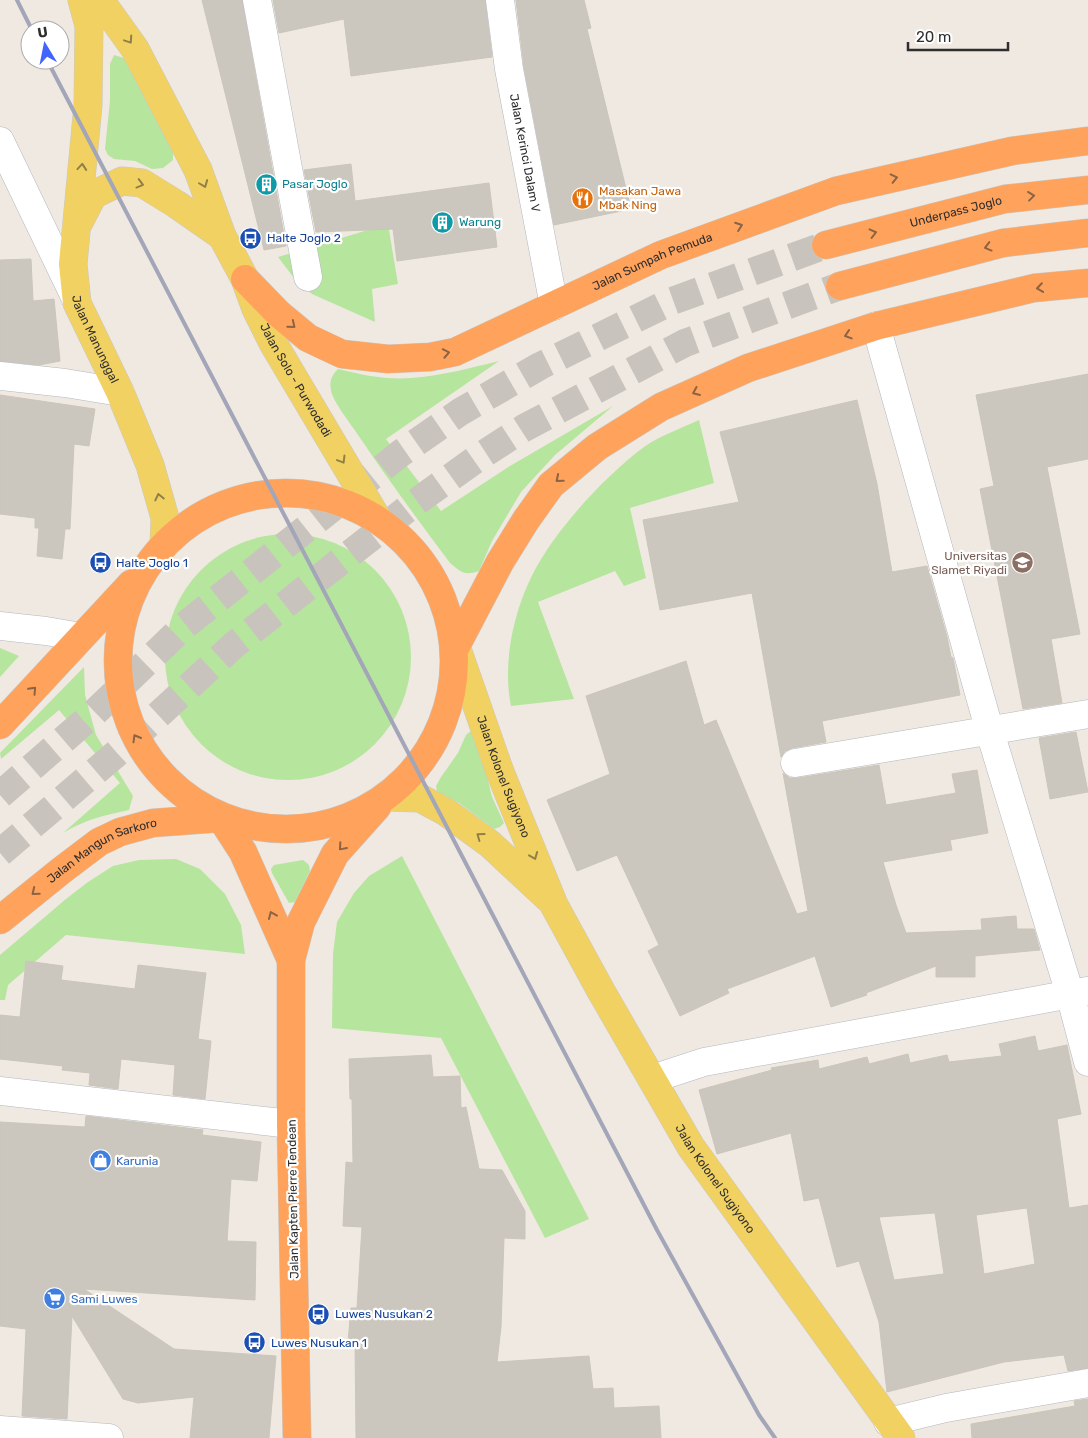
<svg xmlns="http://www.w3.org/2000/svg" width="1088" height="1438" viewBox="0 0 1088 1438" font-family="Rubik,sans-serif">
	<style>
		.green { fill: #b6e59e }
		.building { fill: #cbc7bf; stroke: #cbc5ba; fill-rule: evenodd }
		.lines { fill: none; stroke-linecap: round; stroke-linejoin: round }
		.highway-tunnel { stroke: #c8c4bd; stroke-width: 28; stroke-dasharray: 28 14; stroke-linecap: butt }
		.street-casing { stroke: #b4b7c1; stroke-width: 29 }
		.secondary-casing { stroke: #b4b7c1; stroke-width: 29 }
		.primary-casing { stroke: #c9c9c9; stroke-width: 29 }
		.highway-casing { stroke: #c9c9c9; stroke-width: 29 }
		.street { stroke: #fff; stroke-width: 28 }
		.secondary { stroke: #fff; stroke-width: 28 }
		.primary { stroke: #f2d163; stroke-width: 28 }
		.highway { stroke: #ffa35c; stroke-width: 28 }
		.rail { stroke: #a3a6b8; stroke-width: 4 }
		.oneway { stroke: #908048 }
		.oneway2 { stroke: #8c6343 }
		.labels { text-anchor: middle; stroke-width: 4.5; stroke-linejoin: round; paint-order: stroke }
		.street-label { font-size: 12px; fill: #2e2e2e; stroke: #fff }
		.culture-label { font-size: 12px; fill: #0d838f; stroke: #fff; text-anchor: start }
		.food-label { font-size: 12px; fill: #c56008; stroke: #fff; text-anchor: start }
		.transit-label { font-size: 12px; fill: #164399; stroke: #fff; text-anchor: start }
		.education-label { font-size: 12px; fill: #785e54; stroke: #fff; text-anchor: end }
		.shop-label { font-size: 12px; fill: #366cbe; stroke: #fff; text-anchor: start }
	</style>
	<rect width="100%" height="100%" fill="#efe9e1"/>
	<g class="green">
		<path d="M114,55L124,58L173,147V160L163,168L152,169L135,161L114,159L108,155L105,149L110,101V64Z"/>
		<path d="M388,224L398,284L372,289L375,322L312,294L294,278L278,257Z"/>
		<path d="M499,361L386,439L441,511L510,466L613,406L555,455L521,492L492,541L479,571C464,576 461,572 450,563C417,519 385,475 354,429C348,420 332,400 331,390C329,381 332,375 338,369C362,375 386,380 411,378C441,376 470,368 499,361Z"/>
		<path d="M699,420L714,483L630,508L646,578L624,586L615,571L538,602L574,699L511,706C501,657 517,595 545,553C568,517 609,473 644,447C659,436 682,428 699,420Z"/>
		<circle cx="288" cy="657" r="123"/>
		<path d="M0,648L19,656L0,677Z"/>
		<path d="M84,667L85,695L96,735L133,796L129,810C105,815 84,820 63,833L120,783L59,710L1,759L0,753Z"/>
		<path d="M471,731H476L492,797L504,823L500,827L494,829L459,803L437,791L436,786L441,777L458,753L466,735Z"/>
		<path d="M402,856L589,1219L545,1238L441,1038L332,1028L333,954L337,922L354,893L369,876Z"/>
		<path d="M176,859L200,869L225,894L241,925L245,954L66,935L8,985L5,1000H0V955L66,899L88,882L113,866L139,860Z"/>
		<path d="M303,860L309,865L310,871L295,902L289,903L272,873L271,869L274,865Z"/>
	</g>
	<g class="building">
		<path d="M202,0H242L286,246L264,250Z"/>
		<path d="M273,0H485L492,57L351,76L344,19L279,33Z"/>
		<path d="M516,0H584L591,28L587,29L631,209L554,225L524,67Z"/>
		<path d="M351,164L355,201L489,183L497,247L397,261L393,229L316,232L304,170Z"/>
		<path d="M31,259L33,301L54,299L60,361L39,365L0,361V260Z"/>
		<path d="M1088,374V459L1047,467L1080,634L1051,639L1062,703L1023,709L980,489L994,486L976,395Z"/>
		<path d="M0,395L95,409L89,446L74,444L70,529H65L62,559L37,556L39,528H35V518L0,514Z"/>
		<path d="M857,400L877,484L892,572L927,566L947,637L951,657L953,658L960,695L822,721L826,742L792,748L785,751L781,757L752,593L660,610L643,520L739,502L720,432Z"/>
		<path d="M686,661L704,725L716,720L797,914L808,911L783,773L790,778H798L879,765L886,805L956,793L952,774L977,770L988,833L950,840L952,850L883,862L896,905L906,933L982,930L981,919L1016,916L1017,929H1034L1040,950L975,956V977H936V966L866,993L867,995L831,1007L815,956L727,989L729,993L680,1016L648,951L659,945L617,855L577,871L547,800L610,774L586,696Z"/>
		<path d="M1076,732L1088,792L1050,799L1039,738Z"/>
		<path d="M26,961L63,966L61,980L135,989L138,965L206,973L198,1039L211,1041L205,1099L173,1095L175,1065L121,1059L118,1089L89,1085L90,1073L62,1070L63,1066L0,1059V1015L20,1017Z"/>
		<path d="M1035,1036L1038,1051L1067,1045L1081,1114L1057,1119L1069,1208L1088,1205V1368L1068,1371L1064,1355L1004,1362L887,1392L879,1322L859,1261L837,1267L819,1198L804,1201L791,1133L717,1154L699,1090L772,1070L771,1068L818,1060L819,1069L867,1057L869,1064L908,1054L910,1063L947,1055L949,1062L1002,1056L999,1044ZM1027,1208L1035,1264L984,1274L976,1215ZM935,1213L944,1274L894,1280L879,1217Z"/>
		<path d="M431,1055L433,1077L460,1076L461,1108L466,1107L479,1169L502,1170L525,1211V1239L504,1238L501,1327L497,1362L589,1356L593,1389L613,1388L614,1408L659,1406L661,1438H356L355,1342H348L351,1308H357L362,1227L343,1226L346,1162L353,1163L352,1099H350L349,1059Z"/>
		<path d="M86,1116L203,1130L202,1135L261,1142L257,1181L231,1179L227,1241L256,1242L255,1300L84,1289L174,1349L276,1356L269,1438H190L194,1397L138,1403L123,1399L72,1316L67,1419L22,1416L26,1329L0,1326V1122L85,1127Z"/>
		<path d="M1088,1399V1438H972L971,1424L1075,1406L1074,1401Z"/>
	</g>
	<g class="lines">
		<g class="highway-tunnel">
			<path d="M0,795L92,715L184,626L401,453L460,412L540,366L672,301L826,245"/>
			<path d="M0,853L117,753L234,645L412,505L479,457L524,428L685,343L840,286"/>
		</g>
		<defs>
			<g id="street">
				<path d="M257,0L308,277"/>
				<path id="s1" d="M500,0L509,69L554,306"/>
				<path d="M876,326L990,732L1070,994L1088,1062"/>
				<path d="M0,376L65,383L120,392"/>
				<path d="M795,763L1088,714"/>
				<path d="M652,1079L704,1062L1087,991"/>
				<path d="M0,1091L291,1124"/>
				<path d="M888,1422L946,1408L1088,1383"/>
				<path d="M0,1430L109,1438"/>
			</g>
			<g id="secondary">
				<path d="M0,141L76,299"/>
				<path d="M0,626L46,631L81,637"/>
			</g>
			<g id="primary">
				<path id="s2" d="M82,0L89,26L88,105L73,264L77,303L120,392L150,465L165,518L164,545"/>
				<path id="s3" d="M100,0L135,49L198,170L222,236L245,279L256,309L273,343L377,518"/>
				<path d="M79,222L93,195L122,181L142,183L176,204L222,236"/>
				<path id="s4" d="M456,646L500,772L554,905L601,991L691,1147L901,1438"/>
				<path d="M385,797L420,798L446,812L490,844L548,898"/>
			</g>
			<g id="highway">
				<path id="s5" d="M826,245L1005,199L1088,190"/>
				<path id="s6" d="M245,279L279,314L308,338L342,354L388,359L430,357L455,352L661,255L836,191L1012,151L1088,141"/>
				<path d="M840,286L1003,243L1088,233"/>
				<circle cx="286" cy="661" r="168"/>
				<path d="M456,646L500,562L526,520L551,485L597,447L661,407L748,368L876,326L1034,288L1088,283"/>
				<path d="M0,725L131,584"/>
				<path d="M221,818L243,852L291,960"/>
				<path id="s7" d="M0,920L62,870L99,842L120,832L153,823L221,818"/>
				<path d="M297,1438L291,1124V960L301,922L335,854L377,807"/>
			</g>
		</defs>
		<use href="#street" class="street-casing"/>
		<use href="#secondary" class="secondary-casing"/>
		<use href="#primary" class="primary-casing"/>
		<use href="#highway" class="highway-casing"/>
		<use href="#street" class="street"/>
		<use href="#secondary" class="secondary"/>
		<use href="#primary" class="primary"/>
		<use href="#highway" class="highway"/>
		<g class="rail">
			<path d="M17,0L32,30"/>
			<path d="M47,60L657,1230L759,1415L775,1438"/>
		</g>
	</g>
	<defs><path id="oneway-chevron" d="M-2-3.5L2.5 0L-2 3.5" fill="none" stroke-width="1.6" stroke-linecap="round" stroke-linejoin="round" transform="scale(1.25)"/></defs>
	<g class="oneway">
		<use href="#oneway-chevron" transform="translate(129 40) rotate(56)"/>
		<use href="#oneway-chevron" transform="translate(82 167) rotate(-85)"/>
		<use href="#oneway-chevron" transform="translate(140 184) rotate(15)"/>
		<use href="#oneway-chevron" transform="translate(204 184) rotate(69)"/>
		<use href="#oneway-chevron" transform="translate(342 460) rotate(59)"/>
		<use href="#oneway-chevron" transform="translate(159 497) rotate(-103)"/>
		<use href="#oneway-chevron" transform="translate(480 836) rotate(-144)"/>
		<use href="#oneway-chevron" transform="translate(534 856) rotate(68)"/>
	</g>
	<g class="oneway2">
		<use href="#oneway-chevron" transform="translate(894 178) rotate(-13)"/>
		<use href="#oneway-chevron" transform="translate(1031 196) rotate(-7)"/>
		<use href="#oneway-chevron" transform="translate(739 226) rotate(-20)"/>
		<use href="#oneway-chevron" transform="translate(873 233) rotate(-14)"/>
		<use href="#oneway-chevron" transform="translate(988 247) rotate(165)"/>
		<use href="#oneway-chevron" transform="translate(1040 288) rotate(172)"/>
		<use href="#oneway-chevron" transform="translate(292 325) rotate(39)"/>
		<use href="#oneway-chevron" transform="translate(848 335) rotate(162)"/>
		<use href="#oneway-chevron" transform="translate(446 353) rotate(-11)"/>
		<use href="#oneway-chevron" transform="translate(696 392) rotate(156)"/>
		<use href="#oneway-chevron" transform="translate(559 479) rotate(140)"/>
		<use href="#oneway-chevron" transform="translate(33 690) rotate(-47)"/>
		<use href="#oneway-chevron" transform="translate(136 738) rotate(-120)"/>
		<use href="#oneway-chevron" transform="translate(342 847) rotate(131)"/>
		<use href="#oneway-chevron" transform="translate(35 892) rotate(141)"/>
		<use href="#oneway-chevron" transform="translate(272 915) rotate(-113)"/>
	</g>
	<defs>
		<symbol id="building-disc" viewBox="-11 -11 22 22"><circle r="9.5" fill="#0f9aa8" stroke="#fff"/><path d="M-4-6H4V6H1V3H-1V6H-4ZM-2.5-4.3h1.7v1.8h-1.7ZM.8-4.3h1.7v1.8H.8ZM-2.5-1h1.7V.8h-1.7ZM.8-1h1.7V.8H.8Z" fill="#fff"/></symbol>
		<symbol id="restaurant-disc" viewBox="-11 -11 22 22"><circle r="9.5" fill="#e8710a" stroke="#fff"/><path d="M-5-6h1v4h1v-4h1v4h1v-4h1v5L-1.5 .5V6h-2V.5L-5-1ZM5-6V6H3V1.5H1.5Q1.5-4 5-6Z" fill="#fff"/></symbol>
		<symbol id="bus-disc" viewBox="-11 -11 22 22"><circle r="9.5" fill="#1a4fb4" stroke="#fff"/><path d="M-5-6H5V4H4V6H2V4H-2V6H-4V4H-5ZM-3.5-4V0h7V-4ZM-3.5 1.2v1.5H-2V1.2ZM2 1.2v1.5H3.5V1.2Z" fill="#fff"/></symbol>
		<symbol id="university-disc" viewBox="-11 -11 22 22"><circle r="9.5" fill="#8d6e63" stroke="#fff"/><path d="M0-5L7-2L0 1L-7-2ZM-4 1L0 2.5L4 1V4Q0 6-4 4Z" fill="#fff"/></symbol>
		<symbol id="shop-disc" viewBox="-11 -11 22 22"><circle r="9.5" fill="#3f7fe0" stroke="#fff"/><path d="M-5-2.5h2.3a2.7 3.5 0 0 1 5.4 0H5L5.5 6h-11ZM-1.5-2.5h3a1.5 2.3 0 0 0-3 0Z" fill="#fff"/></symbol>
		<symbol id="supermarket-disc" viewBox="-11 -11 22 22"><circle r="9.5" fill="#3f7fe0" stroke="#fff"/><path d="M-6-5.5h2.5l.6 2H6L4.5 2H-2.5L-4.4-4H-6ZM-1.5 3.2a1.3 1.3 0 1 0 .1 0ZM3 3.2a1.3 1.3 0 1 0 .1 0Z" fill="#fff"/></symbol>
	</defs>
	<g fill-rule="evenodd">
		<use href="#building-disc" x="254" y="172" width="25" height="25"/>
		<use href="#restaurant-disc" x="570" y="186" width="25" height="25"/>
		<use href="#building-disc" x="430" y="210" width="25" height="25"/>
		<use href="#bus-disc" x="238" y="226" width="25" height="25"/>
		<use href="#bus-disc" x="88" y="550" width="25" height="25"/>
		<use href="#university-disc" x="1010" y="550" width="25" height="25"/>
		<use href="#shop-disc" x="88" y="1148" width="25" height="25"/>
		<use href="#supermarket-disc" x="42" y="1286" width="25" height="25"/>
		<use href="#bus-disc" x="306" y="1302" width="25" height="25"/>
		<use href="#bus-disc" x="242" y="1330" width="25" height="25"/>
	</g>
	<g class="labels">
		<g class="street-label">
			<text dy="4" stroke="none"><textPath href="#s1" startOffset="155">Jalan Kerinci Dalam V</textPath></text>
			<text dy="4" stroke="none"><textPath href="#s5" startOffset="134">Underpass Joglo</textPath></text>
			<text dy="4" stroke="none"><textPath href="#s6" startOffset="455">Jalan Sumpah Pemuda</textPath></text>
			<text dy="4" stroke="none"><textPath href="#s2" startOffset="345">Jalan Manunggal</textPath></text>
			<text dy="4" stroke="none"><textPath href="#s3" startOffset="429">Jalan Solo - Purwodadi</textPath></text>
			<text dy="4" stroke="none"><textPath href="#s4" startOffset="139">Jalan Kolonel Sugiyono</textPath></text>
			<text dy="4" stroke="none"><textPath href="#s7" startOffset="125">Jalan Mangun Sarkoro</textPath></text>
			<text dy="4" stroke="none"><textPath href="#s4" startOffset="595">Jalan Kolonel Sugiyono</textPath></text>
			<text transform="translate(293 1199) rotate(-91)" y="4">Jalan Kapten Pierre Tendean</text>
		</g>
		<g class="culture-label">
			<text x="282" y="188">Pasar Joglo</text>
			<text x="459" y="226">Warung</text>
		</g>
		<g class="food-label">
			<text x="599" y="195">Masakan Jawa<tspan x="599" dy="14">Mbak Ning</tspan></text>
		</g>
		<g class="transit-label">
			<text x="267" y="242">Halte Joglo 2</text>
			<text x="116" y="567">Halte Joglo 1</text>
			<text x="335" y="1318">Luwes Nusukan 2</text>
			<text x="271" y="1347">Luwes Nusukan 1</text>
		</g>
		<g class="education-label">
			<text x="1007" y="560">Universitas<tspan x="1007" dy="14">Slamet Riyadi</tspan></text>
		</g>
		<g class="shop-label">
			<text x="116" y="1165">Karunia</text>
			<text x="71" y="1303">Sami Luwes</text>
		</g>
	</g>
	<g transform="translate(45 45) rotate(350)"><circle r="24" fill="#ffffff" stroke="#ababab"/>
	<path d="M0-4L9 19L0 12L-9 19Z" fill="#4264fb"/>
	<text y="-8" font-size="14" font-weight="bold" text-anchor="middle" fill="#2e2e2e">U</text>
	</g>
	<path d="M908 42v8h100v-8" fill="none" stroke="#2e2e2e" stroke-width="2.5"/>
	<text x="916" y="42" font-size="15" fill="#2e2e2e" stroke="#ffffff" stroke-width="4" paint-order="stroke">20 m</text>
</svg>
